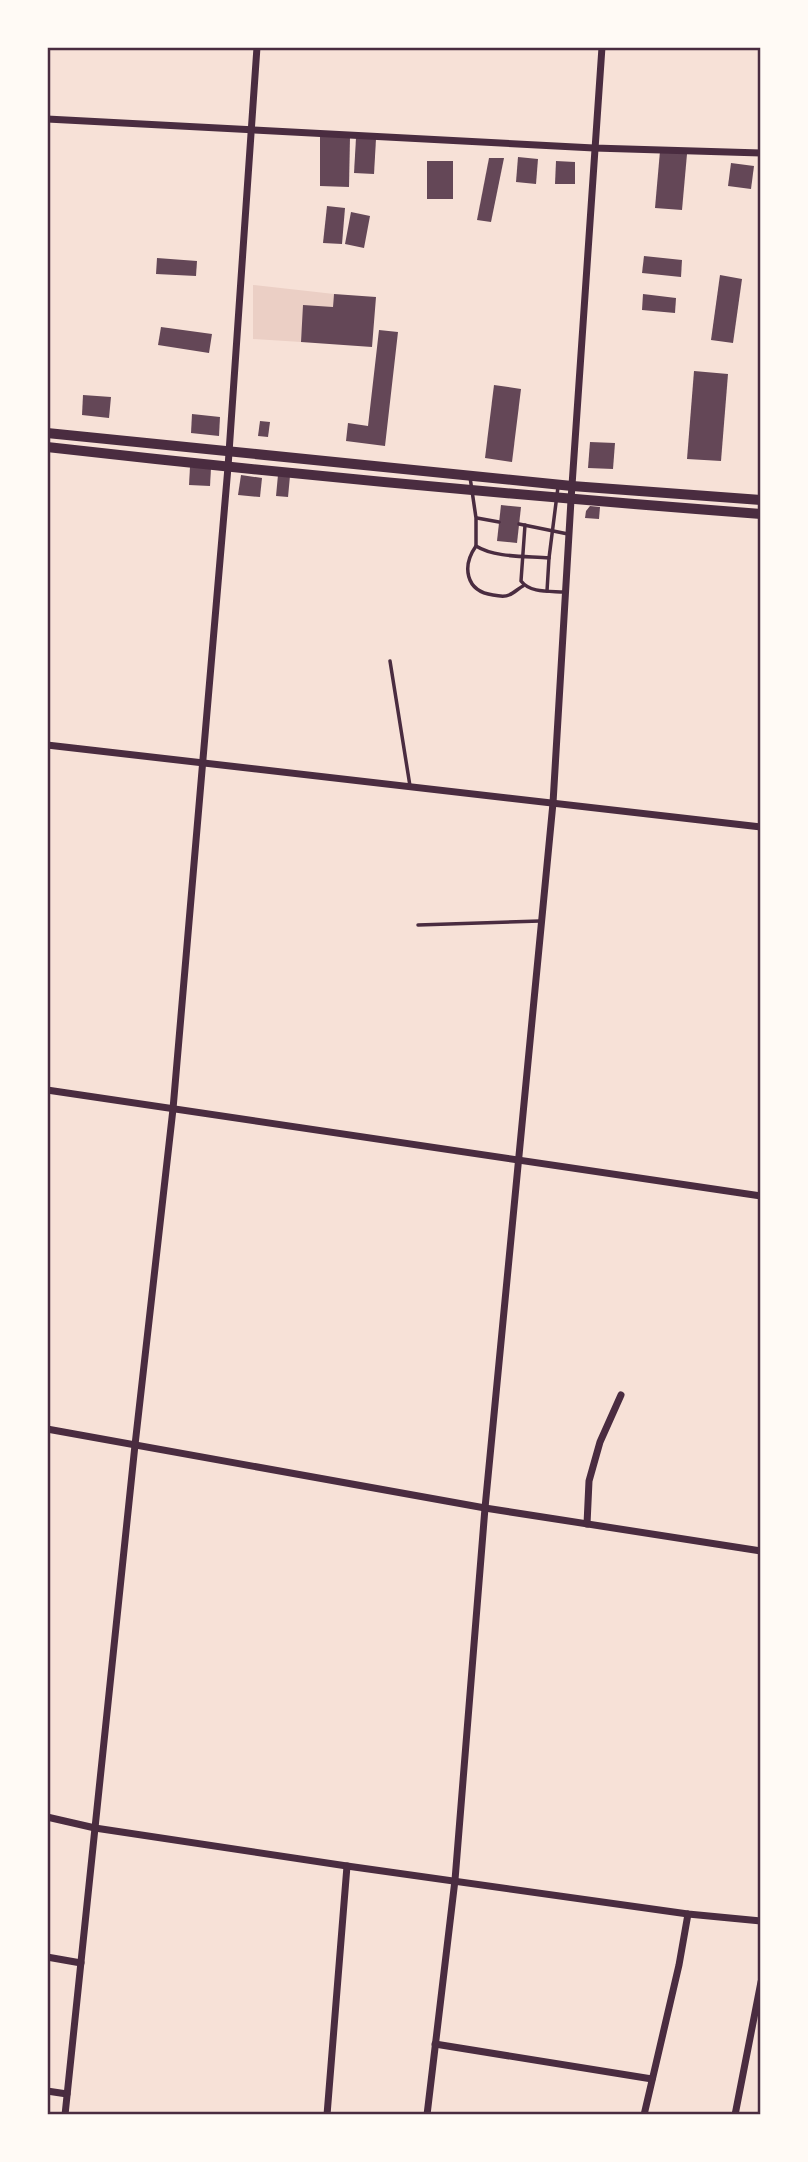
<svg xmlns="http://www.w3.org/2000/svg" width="808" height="2162" viewBox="0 0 808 2162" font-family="Raleway,sans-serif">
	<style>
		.green { fill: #ebcfc5 }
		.building { fill: #644757 }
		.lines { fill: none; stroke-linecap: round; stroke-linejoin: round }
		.service { stroke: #4a2c40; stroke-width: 3.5 }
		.minor { stroke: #4a2c40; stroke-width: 7 }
		.tertiary { stroke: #4a2c40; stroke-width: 10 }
		.neatline { fill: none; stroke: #4a2c40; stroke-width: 2.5 }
	</style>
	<rect width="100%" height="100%" fill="#f7e1d7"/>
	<path class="green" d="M253,285L334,294L333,307L304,306L301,342L253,339Z"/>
	<g class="building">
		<path d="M320,137H350L349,187L320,186Z"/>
		<path d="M356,138L376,139L374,174L354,173Z"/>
		<path d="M660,151L687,154L682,210L655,208Z"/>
		<path d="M518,157L538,159L536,184L516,182Z"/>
		<path d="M489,158H504L491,222L477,220Z"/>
		<rect x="427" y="161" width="26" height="38"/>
		<path d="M556,161L575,162V184H555Z"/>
		<path d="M731,163L754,166L751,189L728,186Z"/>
		<path d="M327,206L345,208L342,244L323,243Z"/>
		<path d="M351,212L370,216L364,248L345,244Z"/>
		<path d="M644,256L682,260L681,277L642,273Z"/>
		<path d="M157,258L197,261L196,276L156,274Z"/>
		<path d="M720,275L742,279L733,343L711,340Z"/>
		<path d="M334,294L376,297L372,347L301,342L303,305L333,307Z"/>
		<path d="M643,294L676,298L675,313L642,310Z"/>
		<path d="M161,327L212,334L209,353L158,345Z"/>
		<path d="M379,330L398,332L385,446L346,441L348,423L368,426Z"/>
		<path d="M694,371L728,374L721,461L687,459Z"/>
		<path d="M494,385L521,389L512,462L485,458Z"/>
		<path d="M83,395L111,397L109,418L82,415Z"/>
		<path d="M192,414L220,417L219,436L191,433Z"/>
		<path d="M260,421L270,422L268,437L258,436Z"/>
		<path d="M590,442L615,443L613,469L588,468Z"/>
		<path d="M190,467L211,468L210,486L189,485Z"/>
		<path d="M241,475L262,478L260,497L238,495Z"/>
		<path d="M278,475L290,476L288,497L276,496Z"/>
		<path d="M501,505L521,507L517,543L497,541Z"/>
		<path d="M590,506L600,507L599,519L585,518L586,511Z"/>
	</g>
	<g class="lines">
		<g class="service">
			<path d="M470,477L476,518V546C495,558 527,556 549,558L558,487"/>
			<path d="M477,518L499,522"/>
			<path d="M519,524L568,534"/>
			<path d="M525,525L521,581C530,593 549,591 564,592"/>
			<path d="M476,546C462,566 465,591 493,595C498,596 505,597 509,595C514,593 519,588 523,586"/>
			<path d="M547,591L549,558"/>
			<path d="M390,661L410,786"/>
			<path d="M418,925L540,921"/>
		</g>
		<g class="minor">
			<path d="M47,119L594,148L761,153"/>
			<path d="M47,745L761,827"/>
			<path d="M47,1090L761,1196"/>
			<path d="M47,1429L485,1508L761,1551"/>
			<path d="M587,1524L589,1481L600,1442L621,1395"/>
			<path d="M47,1817L95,1828L347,1866L688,1914L761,1921"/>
			<path d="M47,1957L81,1963"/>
			<path d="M435,2044L652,2079"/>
			<path d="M47,2091L67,2094"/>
			<path d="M65,2115L135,1445L173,1109L228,467L257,47"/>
			<path d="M327,2115L347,1866"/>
			<path d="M427,2115L455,1880L485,1508L553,803L571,500L602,47"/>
			<path d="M644,2115L679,1965L688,1914"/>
			<path d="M735,2115L761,1982"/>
		</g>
		<g class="tertiary">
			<path d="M47,433L572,486L761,500"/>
			<path d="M47,447C285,474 522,496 761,514"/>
		</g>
	</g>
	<rect width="808" height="2162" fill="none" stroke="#fffaf5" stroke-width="98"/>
	<rect x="49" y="49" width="710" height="2064" class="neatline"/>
</svg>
